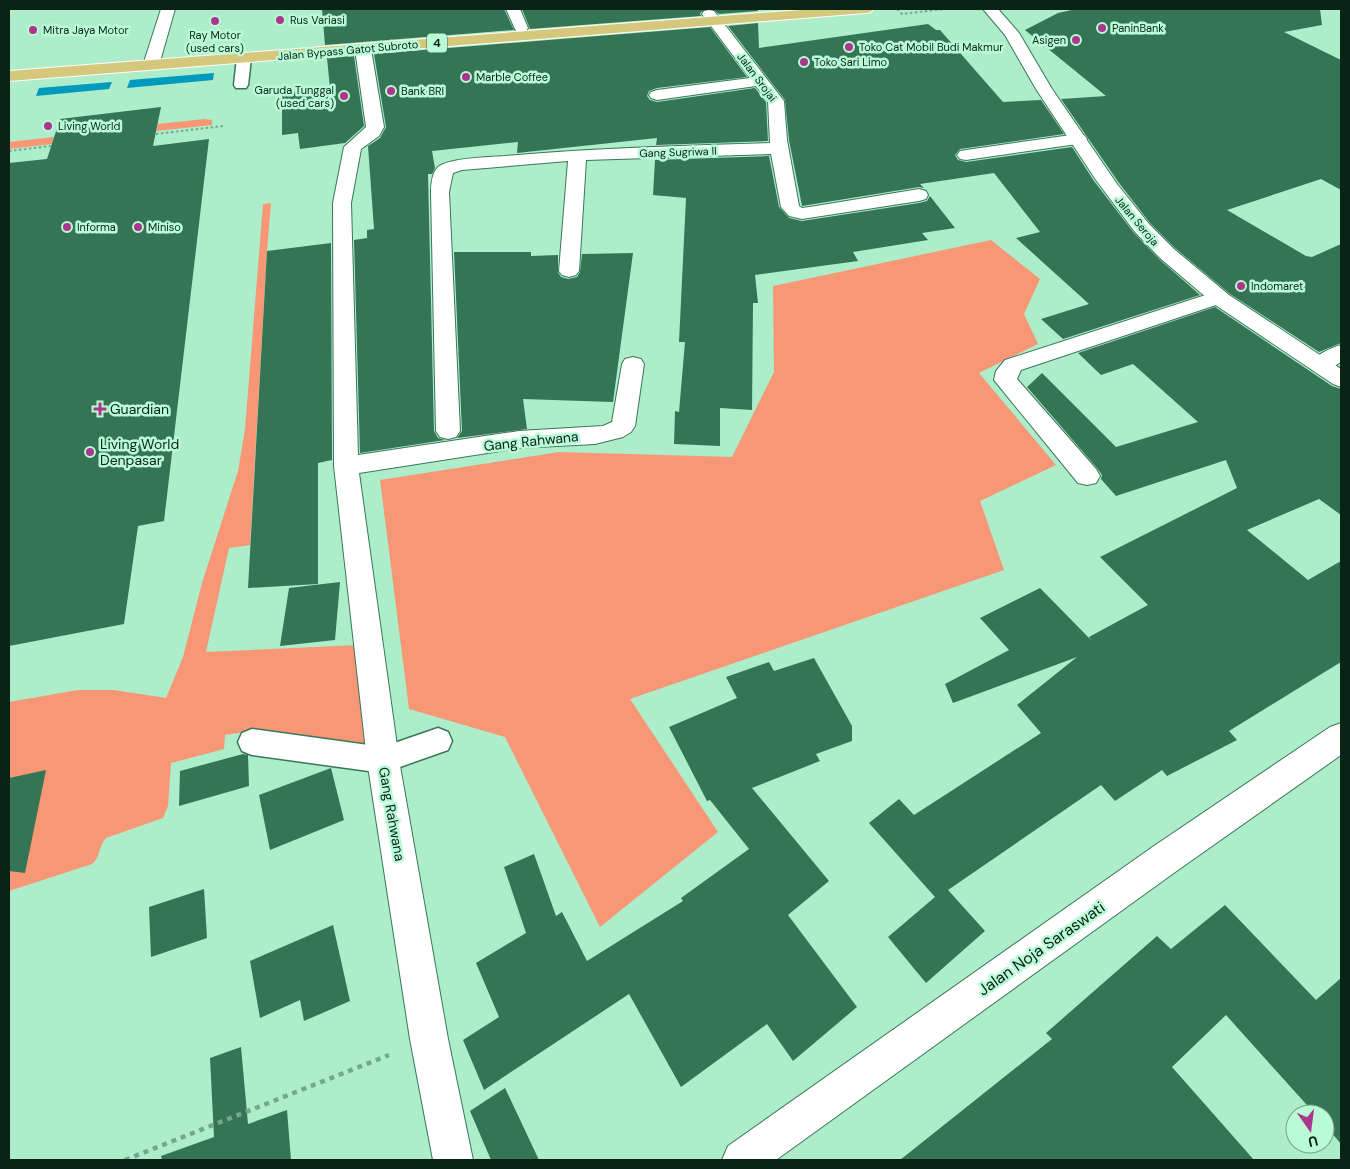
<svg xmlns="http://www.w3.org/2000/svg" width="1350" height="1169" viewBox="0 0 1350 1169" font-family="'DM Sans',sans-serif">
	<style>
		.green { fill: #f89775 }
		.water { fill: #009bbc }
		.building { fill: #367456 }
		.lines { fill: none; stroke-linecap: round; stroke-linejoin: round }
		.lane-casing { stroke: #397759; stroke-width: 3 }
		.street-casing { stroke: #397759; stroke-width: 2 }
		.secondary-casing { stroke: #397759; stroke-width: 2 }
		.highway-casing { stroke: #fff; stroke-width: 2 }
		.path-far1 { stroke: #74a78c; stroke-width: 2; stroke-dasharray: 2.5 2.5; stroke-linecap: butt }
		.path { stroke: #74a78c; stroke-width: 4.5; stroke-dasharray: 5 5; stroke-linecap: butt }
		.lane { fill: #fff; fill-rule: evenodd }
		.street { fill: #fff; fill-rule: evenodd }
		.secondary { fill: #fff; fill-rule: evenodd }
		.highway { fill: #d5c87c; fill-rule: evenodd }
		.poi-dot { fill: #ad368d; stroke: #bafbd7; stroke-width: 2 }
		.labels { text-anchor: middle; stroke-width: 5; stroke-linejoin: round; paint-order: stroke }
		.far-poi-label { font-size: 11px; fill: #092317; stroke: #bafbd7; text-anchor: start }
		.far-street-label { font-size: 11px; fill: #092317; stroke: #bafbd7 }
		.shield { fill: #bafbd7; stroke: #3e6451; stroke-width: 1 }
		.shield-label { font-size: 12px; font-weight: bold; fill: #092317 }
		.poi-label { font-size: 14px; fill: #092317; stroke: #bafbd7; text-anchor: start }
		.street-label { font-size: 14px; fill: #092317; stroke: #bafbd7 }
		.near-street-label { font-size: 16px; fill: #092317; stroke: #bafbd7 }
	</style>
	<rect width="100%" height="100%" fill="#adedca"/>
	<g class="green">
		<path d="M204,119L212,120V125L156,131L158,124Z"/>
		<path d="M54,137L52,144L9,149V142Z"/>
		<path d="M271,203L267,251L250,545L229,548L206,652L358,645L370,743L356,747L251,731L225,735L224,749L171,763L168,806L163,818L106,838C98,846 101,857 92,864L9,891V702L78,690H114L166,698L183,657L202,583L238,471L245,429L263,204Z"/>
		<path d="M991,240L1040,279L1024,314L1038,344L979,373L1056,465L980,501L1004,570L630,699L718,832L600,927L505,737L409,709L380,480L559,452L732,457L774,372L773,286Z"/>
	</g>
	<g class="water">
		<path d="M214,73L213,80L127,88L130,80Z"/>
		<path d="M112,82L109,89L36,96L39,88Z"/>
	</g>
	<g class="building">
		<path d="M322,9H504L514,30L325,45Z"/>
		<path d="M522,9H706L700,13L701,16L530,29Z"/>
		<path d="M712,9H757L758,11L719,14Z"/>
		<path d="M1076,9H1320L1322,25L1284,32L1341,60V190L1321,179L1227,210L1306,256L1312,257L1341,244V343L1319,352L1230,294L1175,248L1150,223L1119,183L1061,99L1106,96L1025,30L1058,13Z"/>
		<path d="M758,23L759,48L928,24L936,30H940L1003,102L1041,100L1064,134L960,149L955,155L958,160L966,162L1072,147L1094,181L1134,233L1159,259L1200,295L1063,339L1041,319L1089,304L1016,238L1040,232L994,173L920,184L924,188L919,187L802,206L789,140L785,100L728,26Z"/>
		<path d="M710,27L747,77L657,88L649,91L647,96L650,100L657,102L755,88L766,102L768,141L656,145L657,138L517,153L518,142L432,151L435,168L432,174H428L434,431L438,438L445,440L360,453L354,240L367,238V230L374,229L368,146L380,138L386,127L374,54Z"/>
		<path d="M354,56L364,126L345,143L300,149L298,133L282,135V94L330,88L327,58Z"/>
		<path d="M161,107L153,146L209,139L164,521L138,526L124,624L9,646V163L47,159L60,119Z"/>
		<path d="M769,156L779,207L789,218L802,221L919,203L927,201L930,196L955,228L922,233L928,240L853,252L858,261L755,275L758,303H753L752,410L720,408V446L674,444L675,411L679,412L685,342H679L686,198L653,195L655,160Z"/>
		<path d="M331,243L332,460L318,463V584L248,588L267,251Z"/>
		<path d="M454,252H531V256L558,255V272L561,277L568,279L577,277L580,272L582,254L633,253L613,402L523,399L527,429L457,438L462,431Z"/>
		<path d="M1215,307L1332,386L1341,389V515L1319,499L1247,530L1308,580L1341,561V662L1229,731L1237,740L1167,776L1162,770L1115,801L1101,785L948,890L985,931L926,983L888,937L935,897L869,823L899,799L914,815L1041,733L1017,705L1077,657L953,703L945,684L1009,650L980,618L1040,588L1091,640L1089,637L1148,605L1100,557L1237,488L1226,460L1116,496L1101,479L1102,475L1097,468L1027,387L1042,373L1116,447L1198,422L1133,364L1101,375L1078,353Z"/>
		<path d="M340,582L335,640L280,646L289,588Z"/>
		<path d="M814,658L852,726V741L816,754L820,761L752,788L829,881L788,915L857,1007L793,1061L767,1024L681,1087L629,994L484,1090L463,1040L499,1017L476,963L526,933L504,867L534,854L556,916L562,912L587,961L683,901L681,898L749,849L710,800L707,801L669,727L737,698L726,677L769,662L774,671Z"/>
		<path d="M243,754L248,755L249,786L179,806L180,771Z"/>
		<path d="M331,768L344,820L270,850L259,795Z"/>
		<path d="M46,770L25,873L9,871V778Z"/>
		<path d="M204,889L207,938L151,957L149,907Z"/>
		<path d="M1225,905L1316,1000L1341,978V1144L1325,1125V1114H1315L1226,1015L1172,1067L1254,1160H900L1052,1039L1046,1033L1157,936L1171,949Z"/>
		<path d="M333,925L350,1001L304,1021L300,1000L260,1018L250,961Z"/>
		<path d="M241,1047L248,1124L287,1110L291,1160H162L161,1156L214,1137L210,1058Z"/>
		<path d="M505,1088L539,1160H491L470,1111Z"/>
	</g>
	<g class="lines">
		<defs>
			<g id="lane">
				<path d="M244,54L249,55L251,58L248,85L246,88H236L234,85L237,58L239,55Z"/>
				<path d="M438,728L448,732L452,741L448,750L383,773L252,755L242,751L238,742L242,733L252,729L383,747Z"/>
			</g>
			<g id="street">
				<path d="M161,9H175L159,65L157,68H145L143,65Z"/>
				<path d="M506,9H520L528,28L526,31H516Z"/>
				<path d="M709,10L714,11L784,101L787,140L799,206L802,208L816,206L919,189L926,191L928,195L926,199L919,201L802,219L789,216L781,207L771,154L586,160L579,271L576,275L569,277L562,275L559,271L568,161L462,170L453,173L449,192L460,431L456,437L448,439L440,437L436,431L431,192C431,184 432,173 438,167C448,158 490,157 505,156C593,148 681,146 770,143L768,101L756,86L657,100L651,98L649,95L651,92L657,90L750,78L702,14L704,11Z"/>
				<path d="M363,44L368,46L371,49L384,127L379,136L361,149L351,203L358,455L519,431L603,426L612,422L622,364L625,359L633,357L641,359L644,364L635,426L631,432L623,437L595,444L519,448L359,473L399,760L448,1039L473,1160H433L410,1039L367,760L334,466L333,203L344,147L366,127L355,49L358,46Z"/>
				<path d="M1078,134L1084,135L1087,139L1084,143L966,160L960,159L957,155L960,151L966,150Z"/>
				<path d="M1218,291L1225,292L1228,297L1225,302L1021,370L1017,379L1096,469L1100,476L1096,483L1087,485L1078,483L994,380L996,371L1005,360Z"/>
				<path d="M1341,345V362C1331,368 1324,374 1312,370L1309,365C1315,355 1330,348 1341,345Z"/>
				<path d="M1341,723V755L1178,870L776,1160H722L728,1146L1154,846L1330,727Z"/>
			</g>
			<path id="secondary" d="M983,9H998L1019,33L1052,89L1117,184L1149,224L1174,249L1229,295L1341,369V387L1333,384L1214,304L1160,258L1135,232L1096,180L1036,89L1005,35Z"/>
			<path id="highway" d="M814,9H873L871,12L866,13L9,81V71Z"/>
		</defs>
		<use href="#lane" class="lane-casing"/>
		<use href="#street" class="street-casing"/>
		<use href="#secondary" class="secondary-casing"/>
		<use href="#highway" class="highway-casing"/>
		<g class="path-far1">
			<path d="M897,9L902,14L944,9"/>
			<path d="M156,134L223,126"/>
			<path d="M9,151L51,146"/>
		</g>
		<path class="path" d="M125,1160L389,1055"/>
		<use href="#lane" class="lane"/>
		<use href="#street" class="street"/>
		<use href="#secondary" class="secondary"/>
		<use href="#highway" class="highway"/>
	</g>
	<g class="poi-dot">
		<circle cx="280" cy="20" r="5"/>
		<circle cx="215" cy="21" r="5"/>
		<circle cx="1102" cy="28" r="5"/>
		<circle cx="33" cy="30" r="5"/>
		<circle cx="1076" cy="40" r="5"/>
		<circle cx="849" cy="47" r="5"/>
		<circle cx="804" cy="62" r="5"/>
		<circle cx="466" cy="77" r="5"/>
		<circle cx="391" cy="91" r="5"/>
		<circle cx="344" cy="96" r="5"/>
		<circle cx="48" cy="126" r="5"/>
		<circle cx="67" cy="227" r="5"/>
		<circle cx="138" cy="227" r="5"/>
		<circle cx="1241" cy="286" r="5"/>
		<path d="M97.5 401.5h5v5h5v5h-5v5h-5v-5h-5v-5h5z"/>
		<circle cx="90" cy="452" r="5"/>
	</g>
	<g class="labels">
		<g class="far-poi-label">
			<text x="290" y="24">Rus Variasi</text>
			<text x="1112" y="32">PaninBank</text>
			<text x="43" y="34">Mitra Jaya Motor</text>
			<text x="215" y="39" text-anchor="middle">Ray Motor<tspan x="215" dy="13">(used cars)</tspan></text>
			<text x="1066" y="44" text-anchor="end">Asigen</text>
			<text x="859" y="51">Toko Cat Mobil Budi Makmur</text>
			<text x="814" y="66">Toko Sari Limo</text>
			<text x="476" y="81">Marble Coffee</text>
			<text x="334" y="94" text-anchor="end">Garuda Tunggal<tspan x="334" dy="13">(used cars)</tspan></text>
			<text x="401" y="95">Bank BRI</text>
			<text x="58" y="130">Living World</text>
			<text x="77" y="231">Informa</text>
			<text x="148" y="231">Miniso</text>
			<text x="1251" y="290">Indomaret</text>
		</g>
		<g class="far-street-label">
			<text transform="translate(348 50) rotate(-5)" y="4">Jalan Bypass Gatot Subroto</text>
			<text transform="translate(757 77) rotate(53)" y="4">Jalan Srojai</text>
			<text transform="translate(678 152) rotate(-2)" y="4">Gang Sugriwa II</text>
			<text transform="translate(1137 221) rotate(50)" y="4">Jalan Seroja</text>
		</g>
		<rect class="shield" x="427" y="33.5" width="20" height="19" rx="4"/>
		<g class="shield-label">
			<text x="437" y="47">4</text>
		</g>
		<g class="poi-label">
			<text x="110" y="414">Guardian</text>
			<text x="100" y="449">Living World<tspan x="100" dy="16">Denpasar</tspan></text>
		</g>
		<g class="street-label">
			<text transform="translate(531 441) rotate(-6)" y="5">Gang Rahwana</text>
			<text transform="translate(392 814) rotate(80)" y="5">Gang Rahwana</text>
		</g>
		<g class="near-street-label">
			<text transform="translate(1041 948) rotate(-35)" y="6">Jalan Noja Saraswati</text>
		</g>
	</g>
	<rect width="1350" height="1169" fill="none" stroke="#092317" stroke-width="20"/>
	<g transform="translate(1310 1129) rotate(166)"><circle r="24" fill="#bafbd7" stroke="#73a58a"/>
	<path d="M0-4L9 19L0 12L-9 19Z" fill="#ad368d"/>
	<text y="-8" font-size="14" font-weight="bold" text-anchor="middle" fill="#092317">U</text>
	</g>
</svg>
